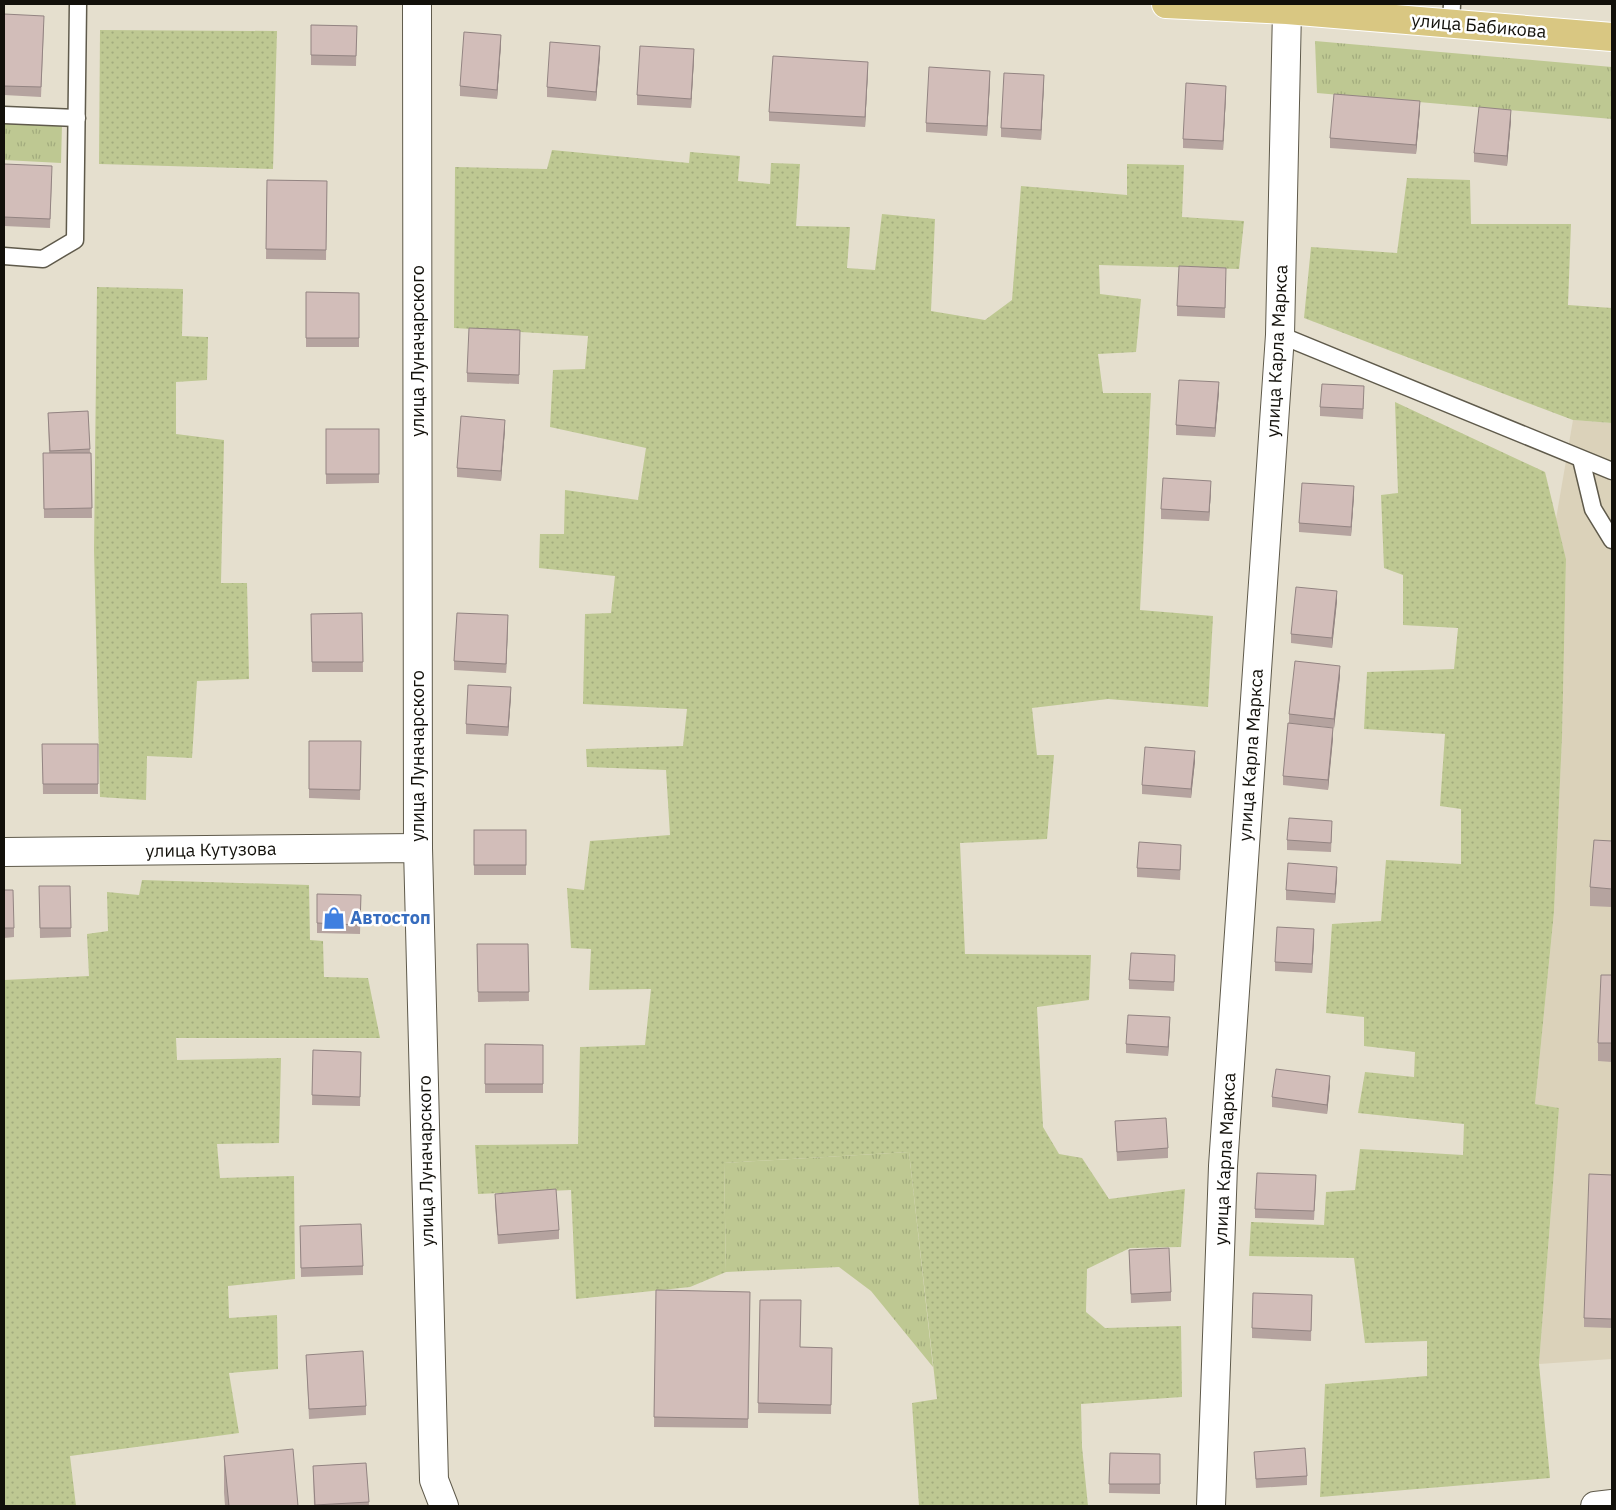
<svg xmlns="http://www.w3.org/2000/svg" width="1616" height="1510" viewBox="0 0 1616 1510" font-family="'IBM Plex Sans',sans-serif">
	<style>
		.built { fill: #dbd2ba }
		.grass { fill: url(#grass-tufts) }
		.garden { fill: url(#garden-dots) }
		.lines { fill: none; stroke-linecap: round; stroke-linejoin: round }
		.lane-casing { stroke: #5f5a4b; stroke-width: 19 }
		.street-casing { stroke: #5f5a4b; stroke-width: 30 }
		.secondary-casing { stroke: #5f5a4b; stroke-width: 30 }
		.primary-casing { stroke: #fff; stroke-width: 30 }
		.lane { stroke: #fff; stroke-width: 16 }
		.street { stroke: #fff; stroke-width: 28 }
		.secondary { stroke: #fff; stroke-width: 28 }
		.primary { stroke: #d9c782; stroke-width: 28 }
		.wall { fill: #b5a39f }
		.shaded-wall { fill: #938482 }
		.building { fill: #d2bdb9; stroke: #938482 }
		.labels { text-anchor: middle; stroke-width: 5; stroke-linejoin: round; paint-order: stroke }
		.street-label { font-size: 18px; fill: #12100a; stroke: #fff }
		.shop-label { font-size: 18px; font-weight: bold; fill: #366cbe; stroke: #fff; text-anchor: start }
	</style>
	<defs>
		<pattern id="grass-tufts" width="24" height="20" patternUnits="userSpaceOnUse" patternTransform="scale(1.25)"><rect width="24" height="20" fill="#bec892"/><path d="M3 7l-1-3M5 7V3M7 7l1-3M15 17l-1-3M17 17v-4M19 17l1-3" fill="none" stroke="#a2ab7d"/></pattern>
		<pattern id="garden-dots" width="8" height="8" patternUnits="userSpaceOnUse" patternTransform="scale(1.25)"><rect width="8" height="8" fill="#bec892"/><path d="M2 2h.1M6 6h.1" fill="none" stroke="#a2ab7d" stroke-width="1.8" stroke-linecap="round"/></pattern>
	</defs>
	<rect width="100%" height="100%" fill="#e5dfce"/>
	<path class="built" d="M1573,420L1612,423V1359L1539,1364L1559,1108L1535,1104L1554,912L1562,738L1566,559L1556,519Z"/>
	<g class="grass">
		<path d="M1315,41L1612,67V119L1317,93Z"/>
		<path d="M4,122L62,125L61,163L4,160Z"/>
		<path d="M909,1152L933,1367L871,1291L839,1267L726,1272L724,1163Z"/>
	</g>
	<g class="garden">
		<path d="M100,30L277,31L273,169L99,164Z"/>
		<path d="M552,150L689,163L690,152L740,156L738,181L770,184L771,163L800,164L796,226L850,227L847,268L875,270L882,214L935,219L931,311L985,320L1012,300L1021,186L1127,195V164L1184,165L1182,217L1244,221L1239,269L1099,265L1100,294L1141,299L1136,352L1098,354L1103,393H1151L1140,610L1213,616L1208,707L1108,699L1032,708L1037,755H1054L1047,839L960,843L965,954L1091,955L1089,1000L1037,1007L1043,1127L1059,1154L1082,1158L1109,1199L1185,1189L1181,1247L1130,1248L1087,1269L1086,1312L1105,1328L1181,1326L1182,1397L1081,1404L1082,1447L1088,1506H919L912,1403L937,1399L909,1152L724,1163L726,1272L690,1287L576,1299L571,1190L478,1194L475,1145L578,1144L580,1047L645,1045L651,989L589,990L591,949L571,948L567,888L584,890L590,841L670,835L666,770L587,767L586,749L683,746L687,709L583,704L585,614L611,613L615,576L539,568L540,534H564L565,490L638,500L646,448L550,427L553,370L585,369L588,336L454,328L455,167L547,169Z"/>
		<path d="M1407,178L1470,180L1471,224H1571L1568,305L1612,308V423L1573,420L1304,318L1311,247L1397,253Z"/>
		<path d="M97,287L183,289L182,336L208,337L207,380L176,382V434L224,440L221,583H247L249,679L197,681L192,758L147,756L146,800L100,797L94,550Z"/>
		<path d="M1395,402L1545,472L1566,559L1562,738L1554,912L1535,1104L1559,1108L1539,1364L1550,1478L1320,1497L1325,1384L1427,1376V1341L1365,1343L1354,1258L1249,1256L1251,1222L1324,1225L1326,1192L1355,1190L1360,1149L1463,1155L1464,1124L1358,1113L1365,1072L1414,1077L1415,1052L1364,1046V1017L1326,1013L1332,924L1381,921L1386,860L1461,864V809L1440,806L1445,734L1364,729L1367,672L1454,669L1458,628L1403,625V575L1384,568L1381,495L1398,493Z"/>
		<path d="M142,880L309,885L310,940L323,941L324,977L368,978L380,1038H176L177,1060L281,1058L279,1143L217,1144L220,1178L294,1176L295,1279L228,1286L229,1318L277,1315L278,1369L229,1373L239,1433L70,1456L76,1506H4V980L89,976L87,934L108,931L107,892L139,895Z"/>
	</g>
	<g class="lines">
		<defs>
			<g id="lane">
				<path d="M1451,24L1452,4"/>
				<path d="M4,115L77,118"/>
				<path d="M4,256L43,259L75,240L78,4"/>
				<path d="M1280,335L1612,471"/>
				<path d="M1581,459L1593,509L1612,540"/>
			</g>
			<g id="street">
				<path d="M417,4L418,848"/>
				<path d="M1211,1506L1223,1166L1280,335L1287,10"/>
			</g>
			<g id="secondary">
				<path d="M4,852L418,848L434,1480L444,1506"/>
				<path d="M1595,1506L1612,1504"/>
			</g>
			<path id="primary" d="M1166,4L1287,10L1612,37"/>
		</defs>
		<use href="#lane" class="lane-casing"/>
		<use href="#street" class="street-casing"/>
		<use href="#secondary" class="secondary-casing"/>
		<use href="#primary" class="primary-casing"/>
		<use href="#lane" class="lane"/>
		<use href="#street" class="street"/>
		<use href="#secondary" class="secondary"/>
		<use href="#primary" class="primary"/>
	</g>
	<g class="wall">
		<path d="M4,14L44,25L41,97L4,95Z"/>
		<path d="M311,25L357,26L356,66L311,65Z"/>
		<path d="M501,44L497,99L460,96V86Z"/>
		<path d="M600,56L596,101L547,97V87Z"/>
		<path d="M694,59L691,108L637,105V95Z"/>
		<path d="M868,71L865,127L769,121V112Z"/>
		<path d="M990,80L987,136L926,132V123Z"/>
		<path d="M1044,84L1041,140L1001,137V128Z"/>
		<path d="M1226,95L1223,150L1183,148V139Z"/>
		<path d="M1420,110L1416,154L1330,148V138Z"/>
		<path d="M1511,120L1507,166L1474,162V153Z"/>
		<path d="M4,164L52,176L50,228L4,226Z"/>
		<path d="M267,180L327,181L326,260L266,259Z"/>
		<path d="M1226,277L1225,318L1177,316V306Z"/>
		<path d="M306,292L359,293V347H306Z"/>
		<path d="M520,340L519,384L467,382V373Z"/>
		<path d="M1219,392L1215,437L1176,435V425Z"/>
		<path d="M1364,396L1363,419L1320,416V407Z"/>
		<path d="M88,411L90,453H91L92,518H44L43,453H49L48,413Z"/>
		<path d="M326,429H379V483L326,484Z"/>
		<path d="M505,429L501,481L457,477V468Z"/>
		<path d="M1211,490L1209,521L1161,519V509Z"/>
		<path d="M1354,496L1351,536L1299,532V523Z"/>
		<path d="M1337,601L1332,648L1291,643V634Z"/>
		<path d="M362,613L363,672H312L311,614Z"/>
		<path d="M508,625L506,673L454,670V661Z"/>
		<path d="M1340,676L1334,728L1309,725L1333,738L1328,790L1283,785V776L1289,723V714Z"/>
		<path d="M511,696L508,736L466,734V724Z"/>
		<path d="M309,741H361L360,800L309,798Z"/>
		<path d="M42,744H98V794H43Z"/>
		<path d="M1195,761L1191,798L1142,794V785Z"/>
		<rect x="474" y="830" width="52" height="45"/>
		<path d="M1332,830L1331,852L1287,850V840Z"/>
		<path d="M1612,841V907L1590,906V887Z"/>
		<path d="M1181,854L1180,880L1137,877V868Z"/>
		<path d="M1337,876L1335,903L1286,900V890Z"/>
		<path d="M39,886H70L71,937L40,938Z"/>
		<path d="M4,890L14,928V937L4,938Z"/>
		<path d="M317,894L361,895L360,934L317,933Z"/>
		<path d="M1314,939L1312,973L1275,971V962Z"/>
		<path d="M477,944H528L529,1001L478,1002Z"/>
		<path d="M1175,964L1174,991L1129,989V980Z"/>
		<path d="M1612,975V1062L1598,1061V1043Z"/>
		<path d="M1170,1026L1168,1056L1126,1053V1044Z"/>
		<path d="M485,1044L543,1045V1093H485Z"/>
		<path d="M313,1050L361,1052L360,1106L312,1105Z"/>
		<path d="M1330,1085L1327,1114L1272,1107V1097Z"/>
		<path d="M1115,1121L1168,1148V1158L1117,1161Z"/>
		<path d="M1612,1175V1328L1584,1327V1318Z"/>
		<path d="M1316,1185L1314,1220L1255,1218V1209Z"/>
		<path d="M495,1194L559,1230V1239L498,1244L495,1204Z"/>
		<path d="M300,1226L363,1266V1275L301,1277Z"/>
		<path d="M1129,1250L1171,1292V1301L1131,1303Z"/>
		<path d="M656,1290L750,1292L748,1428L654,1427Z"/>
		<path d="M1312,1295L1311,1341L1252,1338V1328Z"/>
		<path d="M760,1300L800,1347L832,1348L831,1414L758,1413Z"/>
		<path d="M306,1355L366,1406V1415L309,1419Z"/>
		<path d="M1254,1452L1307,1476V1485L1256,1488Z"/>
		<path d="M1110,1453L1160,1454V1494L1109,1493Z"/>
		<path d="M224,1456L298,1506H225L224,1492Z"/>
		<path d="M366,1463L369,1506H314L313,1466Z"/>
	</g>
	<g class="shaded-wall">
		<path d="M501,35V44L497,99V90Z"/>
		<path d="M600,46V56L596,101V92Z"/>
		<path d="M694,49V59L691,108V99Z"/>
		<path d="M868,62V71L865,127V117Z"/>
		<path d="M990,71V80L987,136V126Z"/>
		<path d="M1044,75V84L1041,140V130Z"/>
		<path d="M1226,86V95L1223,150V141Z"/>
		<path d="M1420,101V110L1416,154V145Z"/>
		<path d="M1511,110V120L1507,166V156Z"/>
		<path d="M1219,382V392L1215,437V428Z"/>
		<path d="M505,420V429L501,481V471Z"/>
		<path d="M1211,481V490L1209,521V512Z"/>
		<path d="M1354,486V496L1351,536V527Z"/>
		<path d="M1337,591V601L1332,648V638Z"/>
		<path d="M508,615V625L506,673V664Z"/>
		<path d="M1340,666V676L1334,728V719Z"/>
		<path d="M511,687V696L508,736V727Z"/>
		<path d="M1333,728V738L1328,790V780Z"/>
		<path d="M1195,751V761L1191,798V789Z"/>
		<path d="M1337,867V876L1335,903V894Z"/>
		<path d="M1314,929V939L1312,973V964Z"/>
		<path d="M1170,1017V1026L1168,1056V1047Z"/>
		<path d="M1330,1076V1085L1327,1114V1105Z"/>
	</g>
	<g class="building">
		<path d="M4,14L44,16L41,87L4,86Z"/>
		<path d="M311,25L357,26L356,56L311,55Z"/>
		<path d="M464,32L501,35L497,90L460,86Z"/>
		<path d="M550,42L600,46L596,92L547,87Z"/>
		<path d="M640,46L694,49L691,99L637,95Z"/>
		<path d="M773,56L868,62L865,117L769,112Z"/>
		<path d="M929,67L990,71L987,126L926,123Z"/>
		<path d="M1004,73L1044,75L1041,130L1001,128Z"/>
		<path d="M1186,83L1226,86L1223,141L1183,139Z"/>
		<path d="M1334,94L1420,101L1416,145L1330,138Z"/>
		<path d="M1479,107L1511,110L1507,156L1474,153Z"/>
		<path d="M4,164L52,166L50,219L4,217Z"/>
		<path d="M267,180L327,181L326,250L266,249Z"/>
		<path d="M1179,266L1226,268L1225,308L1177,306Z"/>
		<path d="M306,292L359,293V338H306Z"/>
		<path d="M469,328L520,330L519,375L467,373Z"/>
		<path d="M1179,380L1219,382L1215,428L1176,425Z"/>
		<path d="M1322,384L1364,386L1363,409L1320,407Z"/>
		<path d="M88,411L90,449L50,451L48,413Z"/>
		<path d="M461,416L505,420L501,471L457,468Z"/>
		<rect x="326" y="429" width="53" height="45"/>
		<path d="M43,453H91L92,508L44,509Z"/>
		<path d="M1163,478L1211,481L1209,512L1161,509Z"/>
		<path d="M1302,483L1354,486L1351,527L1299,523Z"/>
		<path d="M1296,587L1337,591L1332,638L1291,634Z"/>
		<path d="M362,613L363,662H312L311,614Z"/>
		<path d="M457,613L508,615L506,664L454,661Z"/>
		<path d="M1295,661L1340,666L1334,719L1289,714Z"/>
		<path d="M468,685L511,687L508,727L466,724Z"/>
		<path d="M1288,723L1333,728L1328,780L1283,776Z"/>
		<path d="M309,741H361L360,790L309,789Z"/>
		<path d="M42,744H98V784H43Z"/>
		<path d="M1145,747L1195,751L1191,789L1142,785Z"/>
		<path d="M1289,818L1332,821L1331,843L1287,840Z"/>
		<rect x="474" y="830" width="52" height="35"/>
		<path d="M1594,840L1612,841V889L1590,887Z"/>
		<path d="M1139,842L1181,845L1180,870L1137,868Z"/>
		<path d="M1288,863L1337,867L1335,894L1286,890Z"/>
		<path d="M39,886H70L71,928H40Z"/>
		<path d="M4,890H13L14,928H4Z"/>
		<path d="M317,894L361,895L360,925L317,923Z"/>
		<path d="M1277,927L1314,929L1312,964L1275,962Z"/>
		<path d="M477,944H528L529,992H478Z"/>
		<path d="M1131,953L1175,955L1174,982L1129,980Z"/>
		<path d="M1601,975H1612V1043H1598Z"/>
		<path d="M1128,1015L1170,1017L1168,1047L1126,1044Z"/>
		<path d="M485,1044L543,1045V1084H485Z"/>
		<path d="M313,1050L361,1052L360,1097L312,1095Z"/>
		<path d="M1276,1069L1330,1076L1327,1105L1272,1097Z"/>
		<path d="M1166,1118L1168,1148L1117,1152L1115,1121Z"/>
		<path d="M1257,1173L1316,1175L1314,1211L1255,1209Z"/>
		<path d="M1589,1174L1612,1175V1319L1584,1318Z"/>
		<path d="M556,1189L559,1230L498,1235L495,1194Z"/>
		<path d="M361,1224L363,1266L301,1268L300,1226Z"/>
		<path d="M1169,1248L1171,1292L1131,1294L1129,1250Z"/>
		<path d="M656,1290L750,1292L748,1419L654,1417Z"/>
		<path d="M1253,1293L1312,1295L1311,1331L1252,1328Z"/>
		<path d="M760,1300H801L800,1347L832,1348L831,1405L758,1403Z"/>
		<path d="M363,1351L366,1406L309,1409L306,1355Z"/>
		<path d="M1305,1448L1307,1476L1256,1479L1254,1452Z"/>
		<path d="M293,1449L298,1506H229L224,1456Z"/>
		<path d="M1110,1453L1160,1454V1484H1109Z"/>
		<path d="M366,1463L369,1502L315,1505L313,1466Z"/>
	</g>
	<defs>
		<symbol id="shop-bare" viewBox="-9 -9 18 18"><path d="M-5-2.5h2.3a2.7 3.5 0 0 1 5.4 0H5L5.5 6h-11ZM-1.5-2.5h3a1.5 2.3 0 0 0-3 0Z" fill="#3f7fe0" stroke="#fff" stroke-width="2.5" paint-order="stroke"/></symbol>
	</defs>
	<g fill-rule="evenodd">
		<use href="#shop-bare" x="318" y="902" width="32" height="32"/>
	</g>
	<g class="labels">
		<g class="street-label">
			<text transform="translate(1479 26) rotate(5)" y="6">улица Бабикова</text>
			<text transform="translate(418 351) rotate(-90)" y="6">улица Луначарского</text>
			<text transform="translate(1277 351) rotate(-87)" y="6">улица Карла Маркса</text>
			<text transform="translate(1251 755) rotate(-86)" y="6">улица Карла Маркса</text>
			<text transform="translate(418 756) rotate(-90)" y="6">улица Луначарского</text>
			<text transform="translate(211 850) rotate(-1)" y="6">улица Кутузова</text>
			<text transform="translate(1225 1159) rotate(-87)" y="6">улица Карла Маркса</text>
			<text transform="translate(426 1161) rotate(-91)" y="6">улица Луначарского</text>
		</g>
		<g class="shop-label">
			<text x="350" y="924">Автостоп</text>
		</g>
	</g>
	<rect width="1616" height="1510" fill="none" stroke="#12100a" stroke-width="10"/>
</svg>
